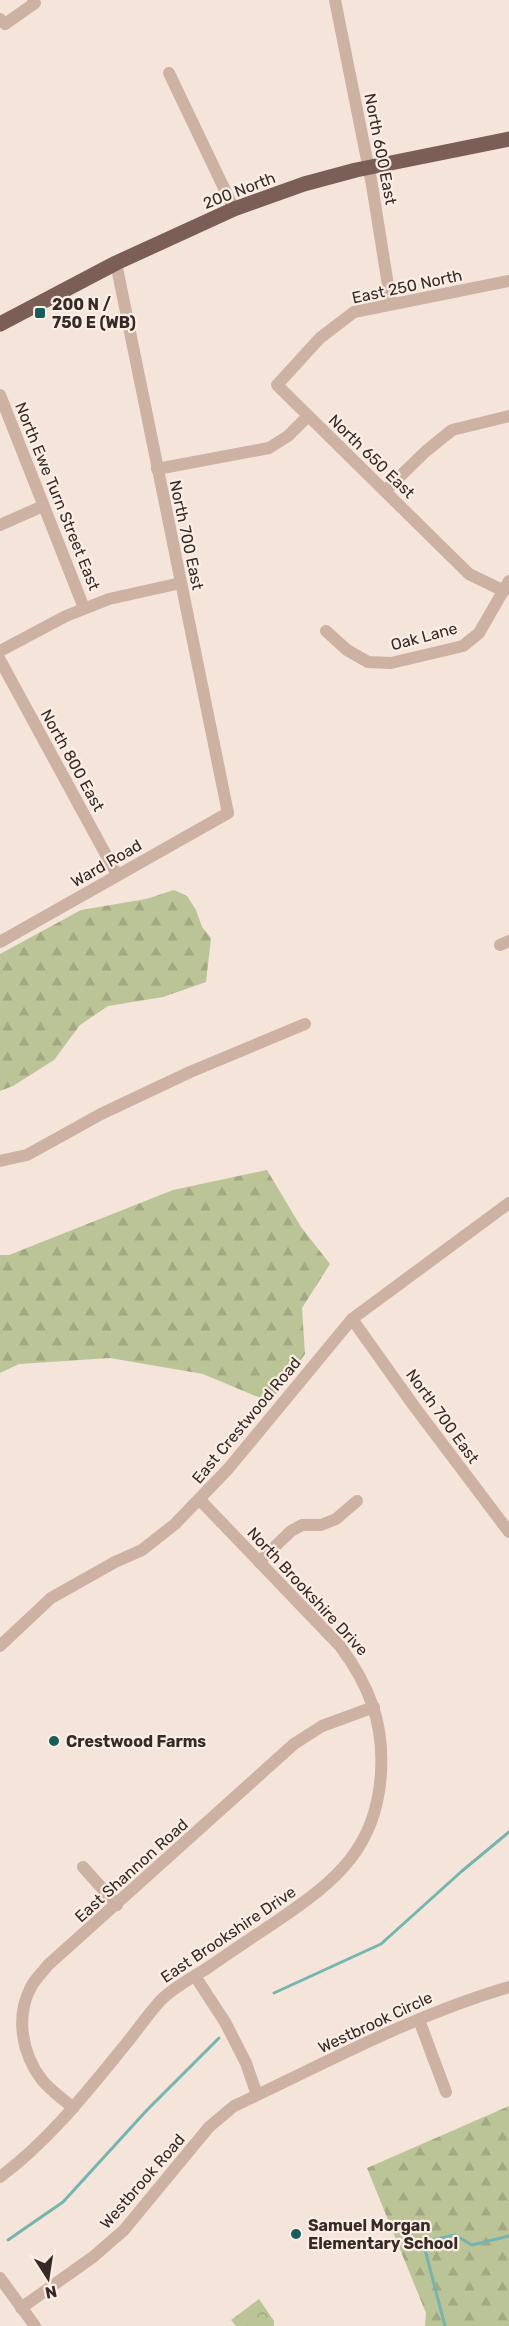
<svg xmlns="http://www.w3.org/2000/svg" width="509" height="2326" viewBox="0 0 509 2326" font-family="Rubik,sans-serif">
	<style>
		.forest { fill: url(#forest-firs) }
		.park { fill: url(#park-crowns) }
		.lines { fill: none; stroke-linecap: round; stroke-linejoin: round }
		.stream { stroke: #75b4af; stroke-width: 3 }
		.minor { stroke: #cdb1a3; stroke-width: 12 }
		.major { stroke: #7b5e55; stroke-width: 15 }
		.poi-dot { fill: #175d59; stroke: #fbefe5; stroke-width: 2 }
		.labels { text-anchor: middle; stroke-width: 4.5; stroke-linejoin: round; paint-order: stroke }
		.street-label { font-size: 16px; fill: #372926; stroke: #fbefe5 }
		.poi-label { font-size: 16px; font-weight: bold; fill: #372926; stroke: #fbefe5; text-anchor: start }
	</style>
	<defs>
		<pattern id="forest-firs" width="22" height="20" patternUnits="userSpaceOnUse" patternTransform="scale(1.5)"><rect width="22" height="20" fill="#bbc497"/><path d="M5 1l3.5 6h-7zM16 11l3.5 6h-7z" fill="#a1a882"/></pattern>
		<pattern id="park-crowns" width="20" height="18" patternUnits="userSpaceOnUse" patternTransform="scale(1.5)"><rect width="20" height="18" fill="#bbc497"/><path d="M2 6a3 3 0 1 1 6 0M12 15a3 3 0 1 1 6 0" fill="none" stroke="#a1a882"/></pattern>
	</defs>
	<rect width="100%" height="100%" fill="#f4e4d9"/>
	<g class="forest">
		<path d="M174,890L187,896L196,910L202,927L211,938L206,982L163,997L108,1006L80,1025L54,1060L13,1086L0,1091V954L81,910L146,899Z"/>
		<path d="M267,1170L301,1227L330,1264L302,1308L305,1354L270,1402L203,1374L110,1358L19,1364L0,1373V1255H9L173,1190Z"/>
		<path d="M509,2106V2326H425L426,2313L367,2168Z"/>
	</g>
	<path class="park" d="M259,2299L274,2321V2326H236L231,2320Z"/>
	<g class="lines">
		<g class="stream">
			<path d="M274,1993L381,1944L462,1871L509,1832"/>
			<path d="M8,2240L63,2202L147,2110L219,2038"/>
			<path d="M445,2326L423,2242L455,2235L472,2245L509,2236"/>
		</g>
		<g class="minor">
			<path d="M335,0L372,185L391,304"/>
			<path d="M0,19L5,24L35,3L33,0"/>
			<path d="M169,73L234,209"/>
			<path d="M0,395L84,608"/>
			<path d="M157,469L269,448L288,436L308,416"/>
			<path d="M385,491L425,452L452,430L509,416"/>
			<path d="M0,525L43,506"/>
			<path d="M504,591L469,574L277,385L320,338L354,312L509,281"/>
			<path d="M326,631L347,650L368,662L391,663L463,646L479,633L509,581"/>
			<path d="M0,651L66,616L109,599L181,583"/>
			<path d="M0,660L117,875"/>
			<path d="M0,942L228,813L116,263"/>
			<path d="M500,945L509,941"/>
			<path d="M0,1161L27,1155L101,1114L190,1072L305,1024"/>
			<path d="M352,1319L414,1406L509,1532"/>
			<path d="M259,1562L291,1531L302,1525H321L336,1519L357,1501"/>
			<path d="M0,1646L51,1598L115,1562L142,1550L175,1524L228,1469L352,1319L509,1203"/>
			<path d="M83,1867L117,1905"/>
			<path d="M195,1976L225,2022L246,2063L257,2095"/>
			<path d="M419,2020L446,2092"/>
			<path d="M73,2108C63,2099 50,2090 42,2080C22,2054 15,2017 31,1987C35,1979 43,1972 48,1965L294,1744L322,1726L374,1707"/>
			<path d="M0,2177C51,2139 90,2088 130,2039C140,2026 150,2012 161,2000C173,1988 191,1978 206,1969C229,1953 253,1937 277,1921C336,1881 377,1848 381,1772C384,1723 369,1685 340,1646L200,1500"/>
			<path d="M0,2278L35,2326"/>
			<path d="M21,2308L93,2257L124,2230L209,2127L234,2106C324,2064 413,2015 509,1987"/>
		</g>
		<path class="major" d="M0,324L116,263L234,209L304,184L356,170L509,139"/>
	</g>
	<g class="poi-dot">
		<rect x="34" y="307" width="12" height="12" rx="3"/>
		<circle cx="54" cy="1741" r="6"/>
		<circle cx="296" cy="2234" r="6"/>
	</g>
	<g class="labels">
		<g class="street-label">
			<text transform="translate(381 149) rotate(79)" y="6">North 600 East</text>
			<text transform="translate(239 190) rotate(-21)" y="6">200 North</text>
			<text transform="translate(407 286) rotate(-12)" y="6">East 250 North</text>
			<text transform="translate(372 456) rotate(44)" y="6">North 650 East</text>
			<text transform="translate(58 496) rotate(68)" y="6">North Ewe Turn Street East</text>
			<text transform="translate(187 535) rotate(78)" y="6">North 700 East</text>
			<text transform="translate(424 636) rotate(-15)" y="6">Oak Lane</text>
			<text transform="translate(73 760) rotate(61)" y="6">North 800 East</text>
			<text transform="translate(106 863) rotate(-30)" y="6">Ward Road</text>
			<text transform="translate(443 1416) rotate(54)" y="6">North 700 East</text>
			<text transform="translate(246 1420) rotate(-50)" y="6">East Crestwood Road</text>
			<text transform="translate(308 1591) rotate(47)" y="6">North Brookshire Drive</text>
			<text transform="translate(131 1870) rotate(-42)" y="6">East Shannon Road</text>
			<text transform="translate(228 1934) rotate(-34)" y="6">East Brookshire Drive</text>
			<text transform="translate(375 2022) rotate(-25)" y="6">Westbrook Circle</text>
			<text transform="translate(142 2181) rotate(-49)" y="6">Westbrook Road</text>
		</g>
		<g class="poi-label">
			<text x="52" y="310">200 N /<tspan x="52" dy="18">750 E (WB)</tspan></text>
			<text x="66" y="1747">Crestwood Farms</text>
			<text x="308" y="2231">Samuel Morgan<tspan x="308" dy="18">Elementary School</tspan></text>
		</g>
	</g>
	<g transform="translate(48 2278) rotate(168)" stroke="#fbefe5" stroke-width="4.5" paint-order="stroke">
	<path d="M0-4.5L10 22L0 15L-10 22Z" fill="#372926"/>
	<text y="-9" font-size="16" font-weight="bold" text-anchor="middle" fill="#372926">N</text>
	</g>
</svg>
